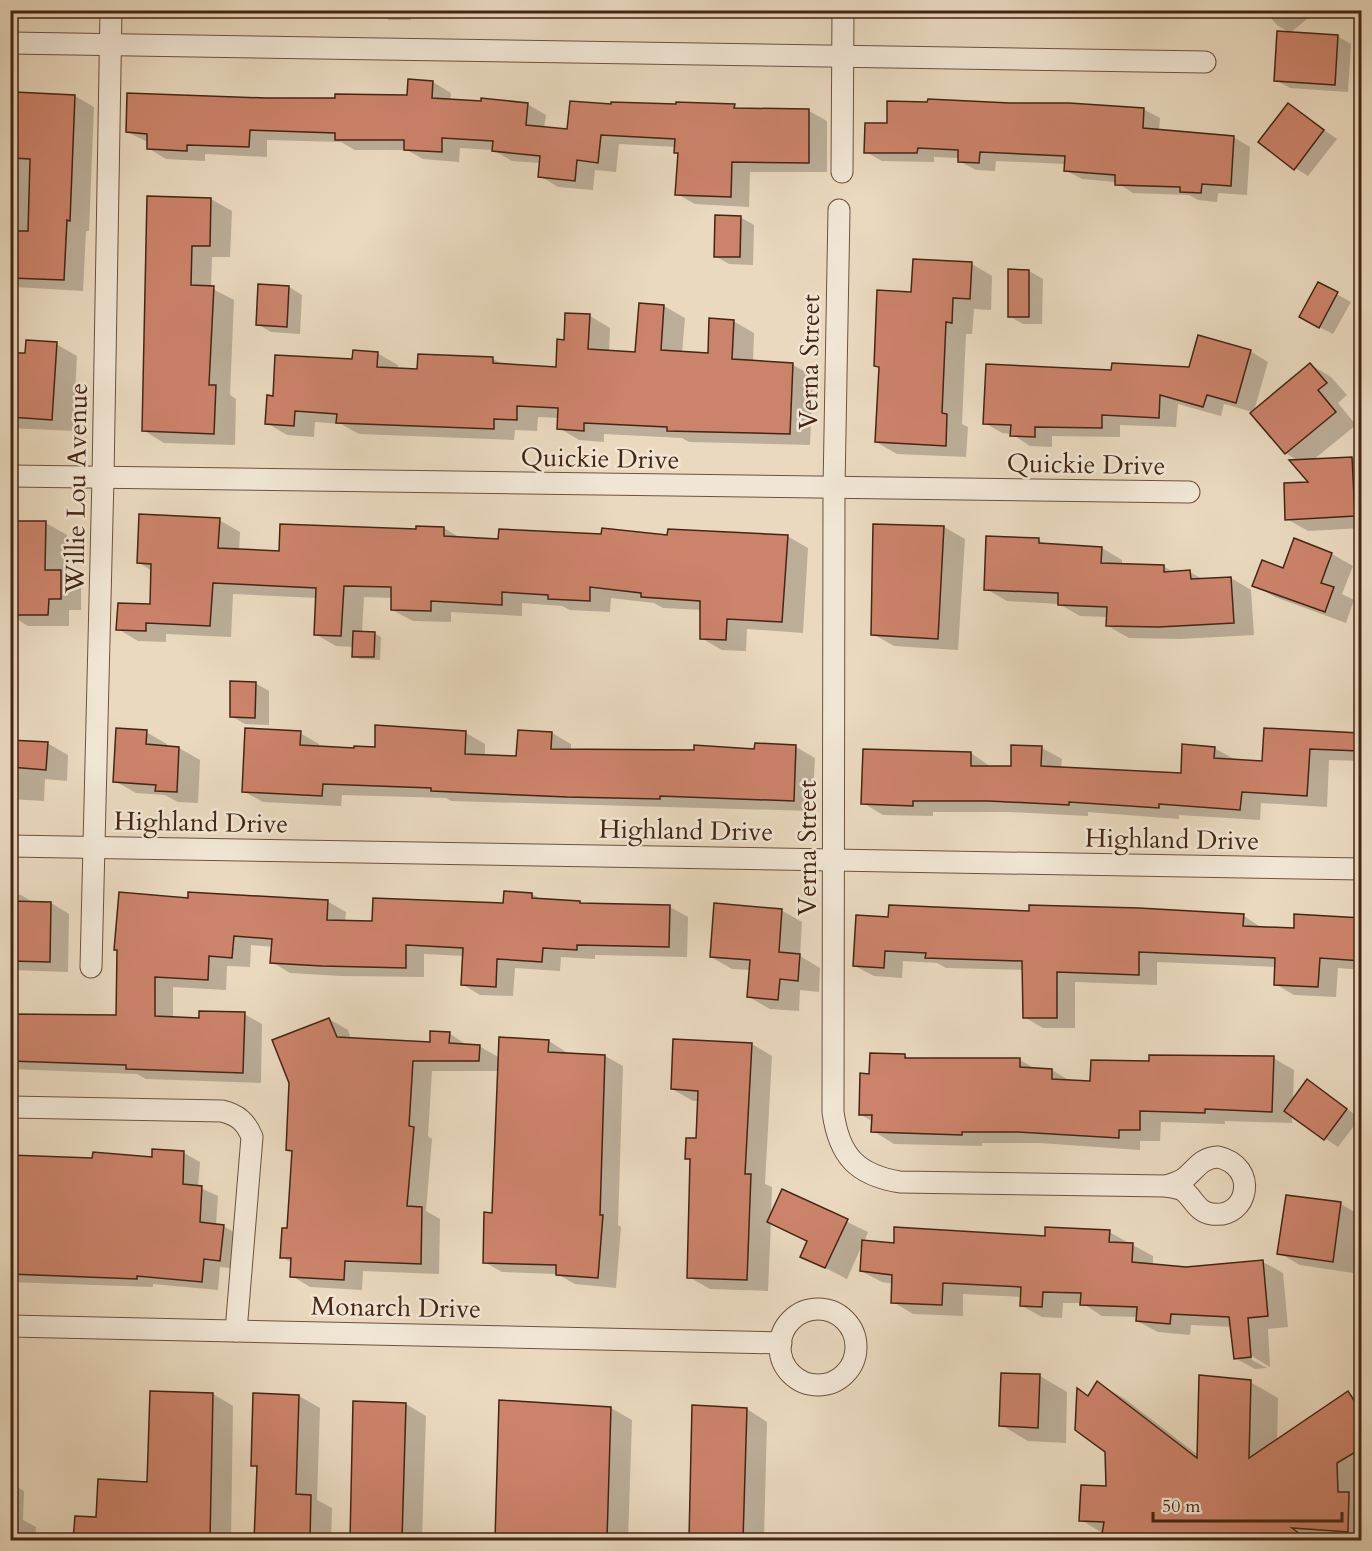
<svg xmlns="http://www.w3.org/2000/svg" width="1372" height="1551" viewBox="0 0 1372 1551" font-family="Cardo,serif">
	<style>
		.shadow { fill: #0003 }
		.building { fill: #cc836b; stroke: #452513; stroke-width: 1.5 }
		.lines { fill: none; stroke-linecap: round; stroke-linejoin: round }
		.minor-casing { stroke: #6e523e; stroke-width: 23 }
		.minor { stroke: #f1e6d5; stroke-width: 21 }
		.labels { text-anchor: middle; stroke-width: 5; stroke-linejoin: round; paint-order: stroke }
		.street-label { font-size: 26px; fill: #452513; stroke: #f1e6d5 }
	</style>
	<rect width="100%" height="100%" fill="#ead9bf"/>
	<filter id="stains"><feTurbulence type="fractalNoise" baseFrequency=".00333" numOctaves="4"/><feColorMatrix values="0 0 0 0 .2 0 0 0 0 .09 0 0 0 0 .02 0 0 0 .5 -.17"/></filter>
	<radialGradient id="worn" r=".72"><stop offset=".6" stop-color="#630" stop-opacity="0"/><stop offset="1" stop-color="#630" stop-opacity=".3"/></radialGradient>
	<g class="shadow">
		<path d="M411,10V20H389L374,11Z"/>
		<path d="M1022,10H1159V13Z"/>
		<path d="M1264,10H1318L1290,33L1277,25Z"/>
		<path d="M1337,36L1351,44L1348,92L1290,88L1276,80Z"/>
		<path d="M433,82L451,93L450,101L527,104L546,115L544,128L568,131L612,106H734L742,110L809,111L827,121V172H750L749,207L695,204L677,194L679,154L676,152V147L619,144L616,172L595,170L593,190L558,187L540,176L541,163L512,161L493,150L460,148L459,162L423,159L407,150H355L341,142L267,140V157L205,154V161L166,159L148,148V142L127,132L266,99L408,97Z"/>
		<path d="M10,92L75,96L94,107L89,231H86L83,291L15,287L10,285V189L13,159H10Z"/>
		<path d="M1289,105L1337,139L1308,176L1295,168Z"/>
		<path d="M1143,109L1160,118L1159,131L1233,137L1250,147L1247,195L1218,193L1217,202L1198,200L1189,195L1133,193L1116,182L1082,179L1065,170L1066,164L996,161L995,171L976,170L959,161V158L934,157V162L882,161L866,152L888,124Z"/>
		<path d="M148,197L211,199L232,211L230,257H212L211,288L234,300L230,395L236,399L235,445L164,443L143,430Z"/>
		<path d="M740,217L754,225L753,265L729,264L715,256Z"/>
		<path d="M972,264L992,276L991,310L974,309L972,334H966L962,424L968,427L966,457L897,454L876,442L880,368L876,365L912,293Z"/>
		<path d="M1029,271L1043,279L1042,324H1023L1009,316Z"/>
		<path d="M1318,284L1351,302L1333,334L1315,325Z"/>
		<path d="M289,287L302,295L300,334L271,332L257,324Z"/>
		<path d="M664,306L685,318L682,353L709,354L733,321L754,333L753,362L793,365L813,376L810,445L689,442L682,438L604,434V442L579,440L559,428V418L538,417L537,431L515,430L514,440L359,434L341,424L315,422L314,437L287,435L267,423L275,398L354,360L377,353L398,365V369L419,370L493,359L505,366L557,369L565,341L590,316L610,328L609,352L636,353Z"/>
		<path d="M56,344L77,356L73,431L10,428V354L26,355Z"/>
		<path d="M1250,351L1268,362L1254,411L1311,365L1331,377L1347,395L1338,403L1356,425L1313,460L1352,458L1362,464V528L1308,531L1287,519L1311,483L1298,461L1286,453L1253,412L1224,404L1221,416L1178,404L1176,427L1120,425V437L1052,436V447L1030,446L1012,434L1002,433L985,423L1113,372L1191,369Z"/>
		<path d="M219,520L240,532L239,550L280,552L444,528L462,539L500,541L787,536L808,548L803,633L747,629L746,651L722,650L701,638L702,610L663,608L654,603L611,598L610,612L570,610L562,606L522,603V616L451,612V622L413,621L392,610V598L364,597L362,632L374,633L381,637L380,660L360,659L353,656L354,647L336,646L315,634L317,598L233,594L231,637L166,634V642L138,641L118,629L151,606L152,571L138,562Z"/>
		<path d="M10,522L46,523L67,535L66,574L81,583V610H69V626H28L10,615Z"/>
		<path d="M874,525L944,527L965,539L958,650L894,646L873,634Z"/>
		<path d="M1038,540L1048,545L1102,548L1122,560V565L1163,566L1175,573L1190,572L1204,580L1231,578L1251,590L1254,635L1181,639L1129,638L1108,626V617L1080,616L1059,604L1007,601L986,589Z"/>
		<path d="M1295,540L1332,554L1353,566L1342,594L1354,600L1346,623L1275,597L1254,585L1284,570Z"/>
		<path d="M255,683L269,691V725L245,724L231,716Z"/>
		<path d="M146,732L167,744V747L179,748L200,760L198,803L178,802L165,795L136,793L115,781Z"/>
		<path d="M300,733L319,744V748H376L466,733L485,744V757L518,758L552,733L571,744V751L695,752L796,747L815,758L812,811L451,801L446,798L342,795L341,806L263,802L243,791Z"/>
		<path d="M1359,735L1362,761L1329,760L1327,807L1261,803L1260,820L1179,815V819L1088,812V816L1010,812H933V816L883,815L863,803L864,751L971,753L991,767H1012L1042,748L1062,759L1061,768L1182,774L1214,748L1236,760L1263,762Z"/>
		<path d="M10,741L47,743L68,755L67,781L45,779L44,801L10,799Z"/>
		<path d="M505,892L532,894L542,900L583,905L670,907L688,917L687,957L595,955V959L561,957L560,971L515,968L513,996L480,995L462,984L464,956L424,954V977L341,976L290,973L272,962L273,947L251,945L250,967L227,966L226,990L173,987V1018L200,1020L244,1014L262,1024L261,1083L146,1079L137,1074L10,1069V1015L117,1017L189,899L327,901L346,912L345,922L374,923L504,904Z"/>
		<path d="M10,894L21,895L34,903H51L69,914L68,972L10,970Z"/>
		<path d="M781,910L802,922L800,956L820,968L819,992L800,990L799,1011L770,1009L749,997L751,970L732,969L711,957Z"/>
		<path d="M1030,912L1244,916L1262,928L1295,930L1362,920V970L1338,968L1336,997L1294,995L1275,984L1276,967L1157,962V985L1075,982V1028H1043L1024,1017V970L946,968L937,963L903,961L902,978L874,976L855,966L890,919Z"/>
		<path d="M329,1019L348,1030L351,1039L431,1044L449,1033L468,1046H479L500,1058L549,1041L566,1052V1055L605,1056L623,1066L618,1225L621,1227L616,1288L575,1284L557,1274L502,1272L484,1262L494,1214L499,1071H432L428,1136L432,1139L426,1211L440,1219L439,1274L363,1271L362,1290L310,1287L292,1276V1263L282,1257L289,1230L293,1152L288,1150Z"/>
		<path d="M752,1044L772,1056L765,1184L772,1187L771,1217L783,1191L868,1232L864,1242L895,1245L1109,1232L1153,1256V1265L1186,1268L1263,1262L1283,1273L1288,1327L1268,1329L1270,1367L1252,1356V1360L1267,1368L1255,1369L1235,1358L1232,1327L1191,1325L1190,1335L1158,1332L1137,1321L1138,1317L1102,1316L1082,1303H1063L1062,1318L1042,1317L1022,1306V1297L963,1294V1316L913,1314L893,1302L894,1284L882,1282L861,1271L863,1243L847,1279L802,1256L808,1242L771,1222L768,1291L710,1289L689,1277L691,1161L687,1158L697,1140L699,1101H693L672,1089Z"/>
		<path d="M904,1055L912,1060H1020L1036,1069L1052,1070L1072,1082L1092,1083L1151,1063L1273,1058L1294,1070L1293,1101L1308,1081L1360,1118L1338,1147L1292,1116V1123L1225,1121V1124L1161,1122L1160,1141H1140V1150L1040,1143H982V1146L894,1144L873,1131V1122L860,1114L871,1075Z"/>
		<path d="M153,1151L184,1153L200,1162L198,1187L218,1196L216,1225L223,1226L239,1235L236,1269L220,1267L218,1290L153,1284V1287L10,1282V1155L94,1160L153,1159Z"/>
		<path d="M1341,1204L1361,1216L1353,1273L1300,1265L1279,1253Z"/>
		<path d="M1040,1376L1067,1392L1066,1443L1028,1441L1001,1425Z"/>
		<path d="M1250,1382L1278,1398L1277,1441L1348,1393L1362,1401V1540H1103L1104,1534L1081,1520L1107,1488L1106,1451L1089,1397L1098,1383L1125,1399L1198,1455Z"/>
		<path d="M213,1394L233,1406L231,1540H75L76,1517L97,1518L149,1484Z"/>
		<path d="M299,1396L320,1408L317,1500L332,1508L331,1540H256L258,1468L253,1465Z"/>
		<path d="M500,1401L611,1408L632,1420L628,1540H496Z"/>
		<path d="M355,1402L406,1404L426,1416L422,1540H351Z"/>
		<path d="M747,1409L767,1422L764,1540H695L691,1538Z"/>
		<path d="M10,1483L24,1491L23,1520L36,1527L35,1540H10Z"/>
	</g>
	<g class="building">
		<path d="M1277,31L1338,35L1335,85L1274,81Z"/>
		<path d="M408,79L433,81L432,98L481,101V98L528,103L526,125L567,129L570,101L611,104V102L676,104V102L735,104L734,108L809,109V163L732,162L731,197L675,195L678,153H674L675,139L601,135L598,163L577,160L575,181L538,177L540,156L492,151L493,141L442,138V152L404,150V140H335V133L250,130L249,147L187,145V151L147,149V134L126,132L127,93L266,98H335V94L407,95Z"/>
		<path d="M15,92L75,95L70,221L67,220L64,280L10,278V231H28L30,159L12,158Z"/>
		<path d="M928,99L1010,103H1069L1144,108L1143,128L1234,136L1231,186L1202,184L1201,193L1180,192V187L1115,185V175L1064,171L1065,156L980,152L979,163L958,162V150L918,148L917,153H864L865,123H887V101L927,102Z"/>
		<path d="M1288,103L1324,130L1294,170L1258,142Z"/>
		<path d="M147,196L211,198L210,246H192L191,285L214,286L209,385H216L214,434L142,431Z"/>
		<path d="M715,215L741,216L740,257H714Z"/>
		<path d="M913,259L972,262L970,299L953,298L952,323L946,322L942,413L947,414L946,446L875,442L879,367L874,366L877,290L911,292Z"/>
		<path d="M1008,269L1029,270V317H1008Z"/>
		<path d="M1318,282L1338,292L1319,328L1299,317Z"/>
		<path d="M258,284L289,286L287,327L256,325Z"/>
		<path d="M639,303L664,305L661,350L708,353L709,318L734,320L732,359L793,363L790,434L667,431V427L584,423V431L557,429L558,408L517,406V420L494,419V429L336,423L337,414L295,411L294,426L265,424L267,395L273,396L275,355L352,359L353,350L378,352L377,367L417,369L418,354L493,357V363L556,367L557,339L564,340L565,313L590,314L588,349L635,352Z"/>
		<path d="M1198,335L1251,350L1236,403L1207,395L1203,407L1160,395L1159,418L1102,415V428L1035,427V437L1010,436L1011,425L983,424L986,364L1111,370L1112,363L1189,367Z"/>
		<path d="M26,340L57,342L52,420L10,417V353H25Z"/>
		<path d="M1310,363L1327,383L1318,390L1336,412L1285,454L1250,413Z"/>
		<path d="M1352,457L1355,516L1285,520L1284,483L1308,482L1289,460Z"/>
		<path d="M139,514L220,518L218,548L279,551L280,524L416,529V526L444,527V536L498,539L499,529L601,534L602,528L667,535L668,529L788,535L782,622L727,619L726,640L700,639V601L641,597V593L590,587V601L548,599V595L502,592V605L431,601V611L391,610V587L344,586L341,636L314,635L316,588L213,583L210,626L146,623V631L116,630L118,603L150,604L151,564L137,563Z"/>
		<path d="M10,521H46L45,570H61V599H49L48,615H10Z"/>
		<path d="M873,524L944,526L938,639L871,635Z"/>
		<path d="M986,536L1039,538V543L1102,547L1101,563L1164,565V572L1190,570L1191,579L1231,577L1234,623L1159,627L1106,626L1107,607L1058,605V593L984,590Z"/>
		<path d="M1294,538L1332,553L1321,583L1334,587L1325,612L1252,586L1262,560L1283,568Z"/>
		<path d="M353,631L375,632L374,657H352Z"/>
		<path d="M230,681L256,682L255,718L230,717Z"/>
		<path d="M375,725L466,731L465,754L516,756L518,730L552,732L551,749L694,750V745L754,749L755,743L796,745L794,801L660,796V799L567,797L431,791V788L323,784L322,796L242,792L245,728L301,731L300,745L354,748V746L375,747Z"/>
		<path d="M116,728L147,730L146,744L179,747L177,792L155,791L156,785L113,782Z"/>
		<path d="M1264,728L1360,733L1359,751L1310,749L1307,796L1242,792L1240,810L1159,804V808L1069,802V805L989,801H913V806L861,804L863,749L971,752V766H1011V745L1042,746L1041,766L1181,773L1182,744L1215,747L1214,758L1262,761Z"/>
		<path d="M10,740L48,742L46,770L10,767Z"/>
		<path d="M504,891L532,893V898L580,901V903L670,905L669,947L577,945V950L543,948L542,962L497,959L496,987L461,985L463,948L406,945V968L322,966L270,963L272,939L234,936L232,958L209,956L208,980L155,977V1016L199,1018V1011L245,1012L243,1073L126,1069V1065L10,1061V1014L116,1015L117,950H114L119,892L188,898V892L328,900L327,920L372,921L373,898L503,903Z"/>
		<path d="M10,901L51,902L50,962L10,961Z"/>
		<path d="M714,903L782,909L779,952L800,954L798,981L780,979L778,1000L747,997L750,960L710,957Z"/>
		<path d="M889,905L1029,911V905L1139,908L1244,914L1243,926L1294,928V914L1362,918V961L1320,958L1318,987L1274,985L1275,958L1139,952V975L1057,972V1018H1023L1022,961L925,958L926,953L885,951L884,968L853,966L856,915L888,917Z"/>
		<path d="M329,1018L337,1037L430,1042V1031L450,1032L449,1043L480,1045L479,1061H413L409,1126L414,1127L407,1206L422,1207L421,1264L345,1261L344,1280L290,1277L291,1258H280L282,1228H287L292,1151L286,1150L289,1083L272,1040Z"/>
		<path d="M499,1037L549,1040L548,1052L605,1055L600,1215H603L598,1278L556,1275V1265L483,1263L484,1212L492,1213Z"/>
		<path d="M673,1039L752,1043L745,1174H751L747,1280L687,1278L690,1159H685L686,1138H696L698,1091L671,1089Z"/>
		<path d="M870,1053L905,1054V1058H1020V1067L1052,1069V1079L1090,1081L1091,1060L1149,1061V1055L1274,1056L1272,1112L1205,1109V1113L1140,1111V1130H1119V1138L1018,1132H962V1135L871,1132L872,1115H859L860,1073L869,1074Z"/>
		<path d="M1307,1079L1347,1109L1324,1140L1284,1111Z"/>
		<path d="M152,1149L184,1151L183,1184L202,1186L200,1222L224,1225L220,1261L204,1259L202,1282L137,1276V1279L10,1274V1155L92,1158L93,1152L152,1157Z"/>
		<path d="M782,1189L848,1219L825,1268L800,1257L807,1241L767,1222Z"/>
		<path d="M1286,1195L1341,1202L1333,1262L1277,1254Z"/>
		<path d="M894,1227L1045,1236V1227L1110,1230L1109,1242L1133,1243L1132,1262L1186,1267L1263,1260L1268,1316L1248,1318L1251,1357L1234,1359L1229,1317L1171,1314L1170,1324L1136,1321L1137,1307L1080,1305L1081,1293L1043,1292L1042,1307L1020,1306L1021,1287L943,1283L942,1305L891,1303L892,1275L860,1271L862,1240L894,1243Z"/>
		<path d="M1001,1373L1040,1374L1038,1428L999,1426Z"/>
		<path d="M1199,1375L1251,1380L1249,1458L1348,1391L1362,1413V1448L1337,1463L1338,1492H1349L1348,1532L1292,1528L1308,1540H1101L1104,1522L1079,1521L1081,1485L1106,1486L1105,1452L1075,1430L1077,1388L1088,1396L1097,1381L1197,1458Z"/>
		<path d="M150,1391L213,1393L210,1540H73L75,1516L96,1517L98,1479L147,1482Z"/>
		<path d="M253,1393L299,1395L296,1494L311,1495L310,1540H254L257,1466H251Z"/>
		<path d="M499,1400L611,1407L607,1539L541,1536V1540H495Z"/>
		<path d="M353,1401L406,1403L402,1540H350Z"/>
		<path d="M692,1405L747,1408L743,1540L689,1539Z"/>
	</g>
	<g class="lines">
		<defs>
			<g id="minor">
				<path d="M10,43L1205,62"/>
				<path d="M842,172L843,10"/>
				<path d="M839,210L834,488L833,1112C839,1156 857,1175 900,1182L1166,1186"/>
				<path d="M10,476L1189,492"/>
				<path d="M10,846L1362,869"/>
				<path d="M91,967L103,477L111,10"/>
				<path d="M10,1107L222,1111C238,1115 246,1122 252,1137L236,1331"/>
				<path d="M1218,1157C1259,1166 1249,1219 1212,1214C1197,1212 1194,1199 1184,1191C1180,1188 1172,1187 1166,1186C1172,1184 1180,1182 1185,1178C1197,1168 1201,1158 1218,1157Z"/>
				<circle cx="818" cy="1347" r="38"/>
				<path d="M10,1326L781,1343"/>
			</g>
		</defs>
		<use href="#minor" class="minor-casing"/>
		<use href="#minor" class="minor"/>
	</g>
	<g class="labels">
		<g class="street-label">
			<text transform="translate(809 362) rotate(-89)" y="9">Verna Street</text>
			<text transform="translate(600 458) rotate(1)" y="9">Quickie Drive</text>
			<text transform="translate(1086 464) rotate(1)" y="9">Quickie Drive</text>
			<text transform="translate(76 488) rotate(-89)" y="9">Willie Lou Avenue</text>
			<text transform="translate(201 822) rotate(1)" y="9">Highland Drive</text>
			<text transform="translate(686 830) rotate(1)" y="9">Highland Drive</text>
			<text transform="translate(1172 839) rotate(1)" y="9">Highland Drive</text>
			<text transform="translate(807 848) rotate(-90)" y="9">Verna Street</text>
			<text transform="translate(396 1307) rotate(1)" y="9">Monarch Drive</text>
		</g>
	</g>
	<rect width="1372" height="1551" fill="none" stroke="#ead9bf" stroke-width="36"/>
	<rect x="12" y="12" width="1348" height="1527" fill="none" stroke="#452513" stroke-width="3"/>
	<rect x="18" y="18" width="1336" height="1515" fill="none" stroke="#452513" stroke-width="1.5"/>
	<path d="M1153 1512v9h189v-9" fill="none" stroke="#452513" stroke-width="3"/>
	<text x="1162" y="1512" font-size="18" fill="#452513" stroke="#f1e6d5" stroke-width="4.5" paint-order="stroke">50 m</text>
	<rect width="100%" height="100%" filter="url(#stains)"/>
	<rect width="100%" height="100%" fill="url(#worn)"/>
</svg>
